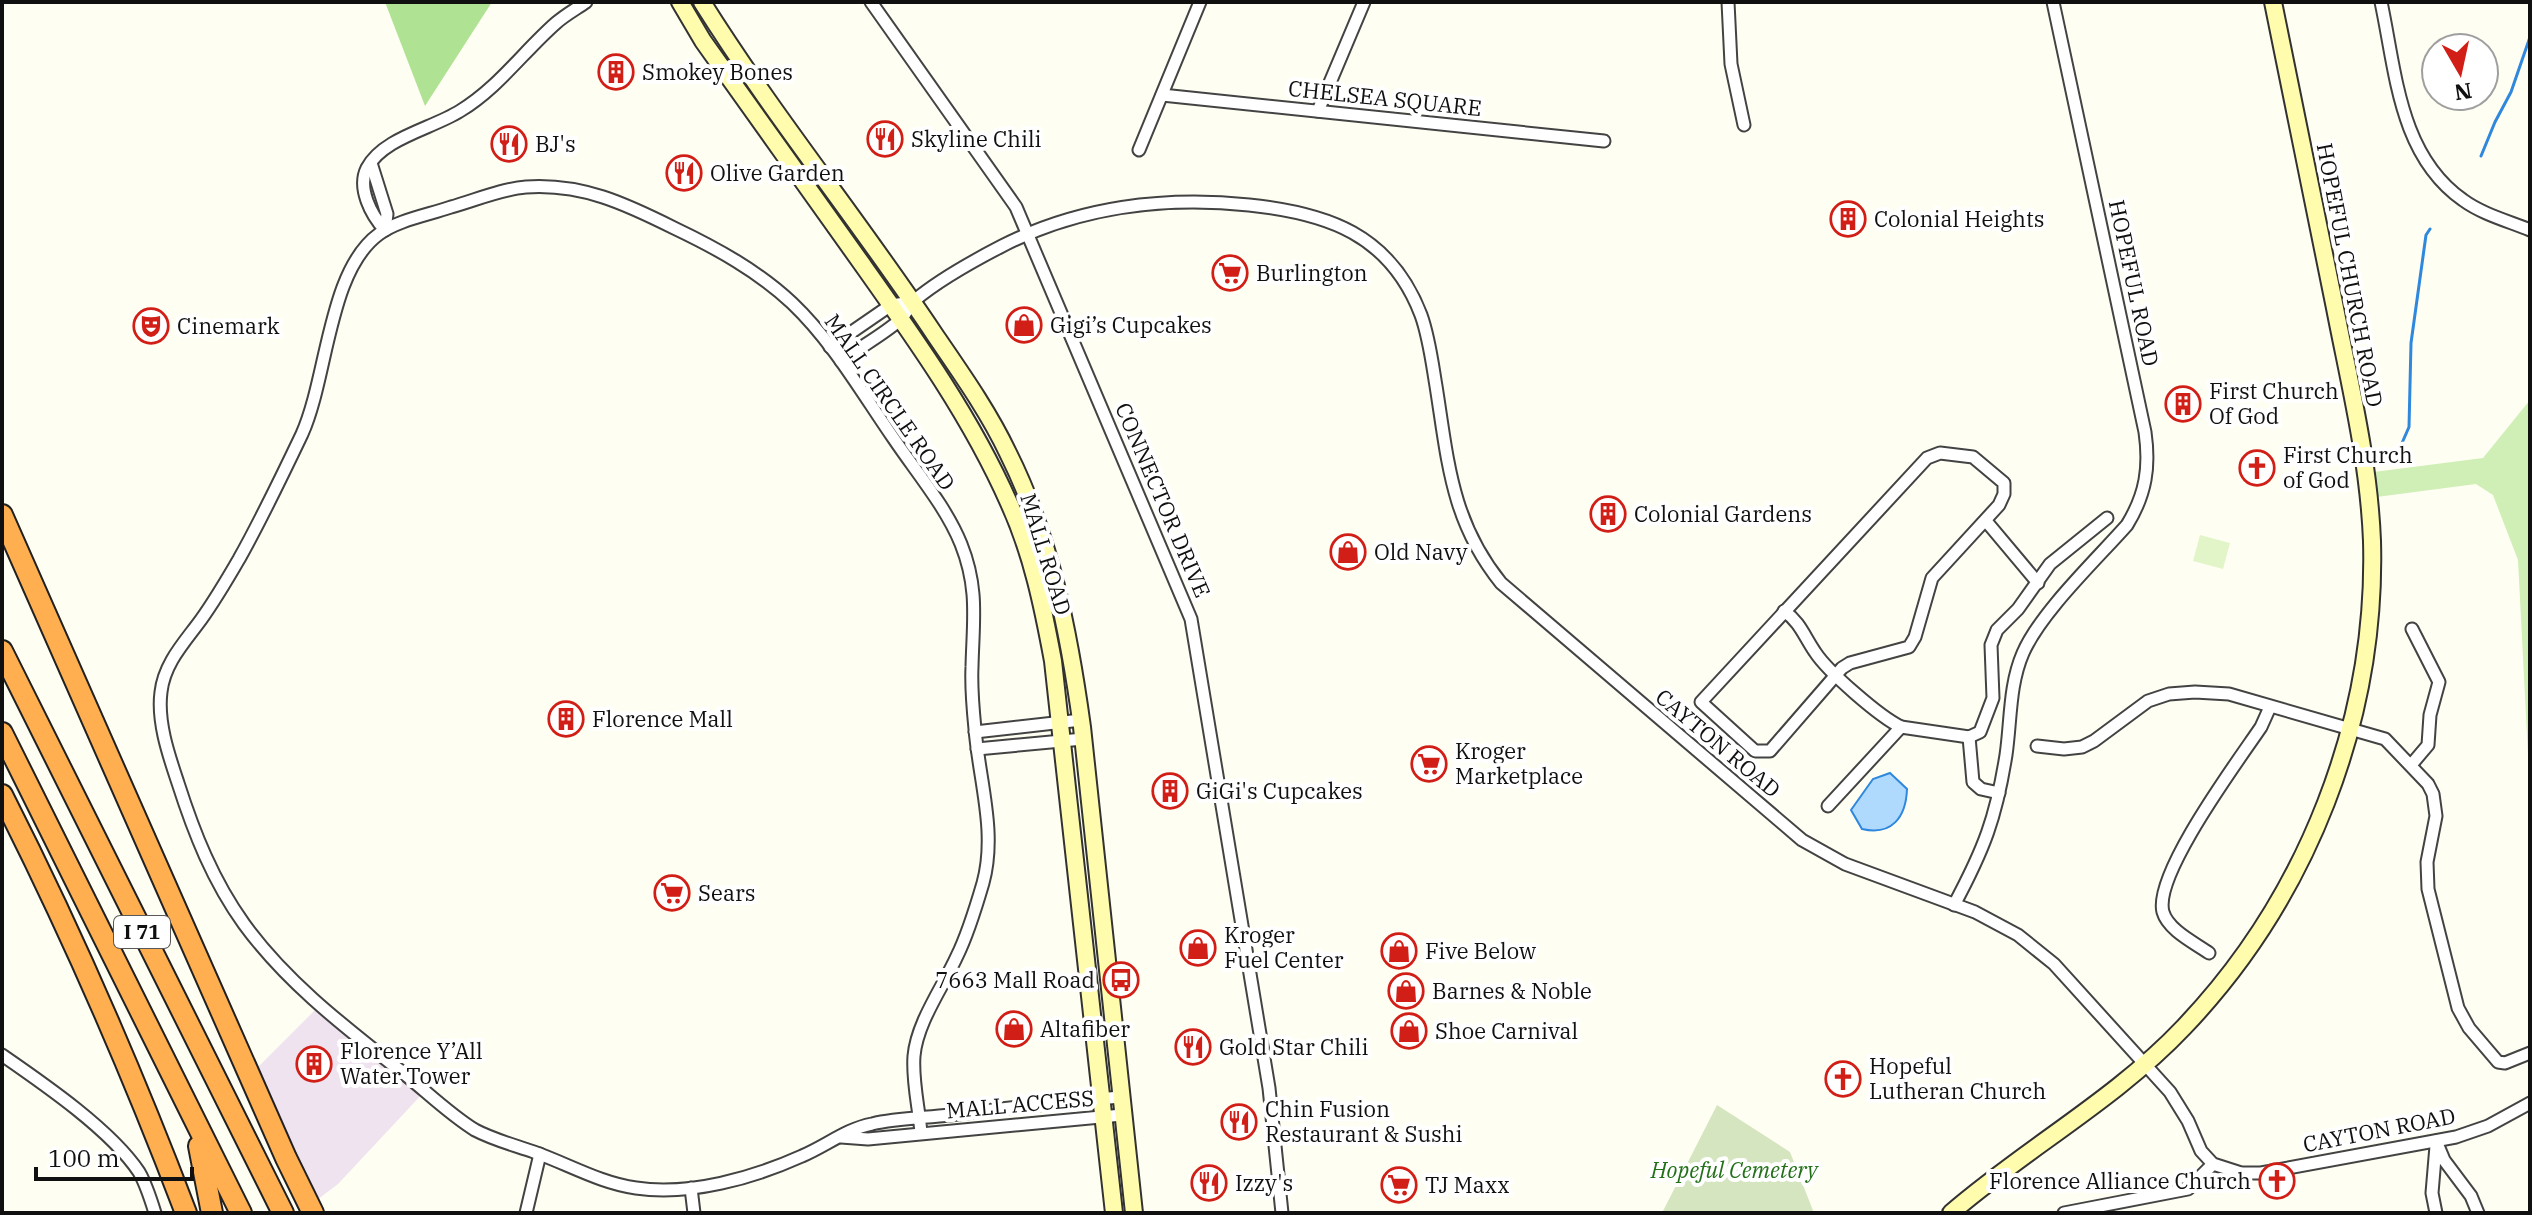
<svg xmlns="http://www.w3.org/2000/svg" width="2532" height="1215" viewBox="0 0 2532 1215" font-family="'IBM Plex Serif',serif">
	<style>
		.industrial { fill: #efe3ef }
		.green { fill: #cfefb6 }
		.forest { fill: #b0e294 }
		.cemetery { fill: #d5e5bf }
		.pitch { fill: #e2f5c9 }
		.water { fill: #b0dafd; stroke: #2f88dd; stroke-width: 2 }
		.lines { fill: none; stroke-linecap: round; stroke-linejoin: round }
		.stream { stroke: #2f88dd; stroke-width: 3 }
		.street-casing { stroke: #434343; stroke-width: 15 }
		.secondary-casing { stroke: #323232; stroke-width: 20 }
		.highway-casing { stroke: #212121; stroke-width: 24 }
		.street { stroke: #fff; stroke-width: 11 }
		.secondary { stroke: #fffdad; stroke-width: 16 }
		.highway { stroke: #ffaf50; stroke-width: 20 }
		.labels { text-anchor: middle; stroke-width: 8; stroke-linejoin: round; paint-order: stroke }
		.shield { fill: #fff; stroke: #585858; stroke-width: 2 }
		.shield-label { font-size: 20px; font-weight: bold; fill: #101010 }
		.poi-label { font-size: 22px; fill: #101010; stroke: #fff; text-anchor: start }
		.street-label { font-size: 22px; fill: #101010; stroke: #fff }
		.park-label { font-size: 22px; font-style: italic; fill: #227017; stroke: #fff }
	</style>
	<rect width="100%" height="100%" fill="#fffef2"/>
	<path class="industrial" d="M319,1006L425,1091L338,1184L309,1206L250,1075Z"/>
	<path class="green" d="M2530,400V794L2518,560L2493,495L2476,484L2369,498L2366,473L2483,458Z"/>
	<path class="forest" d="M385,2H492L425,106Z"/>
	<path class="cemetery" d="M1717,1105L1790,1152L1814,1213H1662Z"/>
	<path class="pitch" d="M2200,535L2230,543L2223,569L2193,561Z"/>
	<path class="water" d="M1890,773L1907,789C1906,817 1892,836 1862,829L1851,810L1873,779Z"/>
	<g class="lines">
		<g class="stream">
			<path d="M2481,156L2495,122L2511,92L2530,37"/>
			<path d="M2395,459L2409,427L2411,343L2426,235L2430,229"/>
		</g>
		<defs>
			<g id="street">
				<path d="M871,2L1016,207L1191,619L1269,1088L1282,1213"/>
				<path d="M1728,2L1731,64L1744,125"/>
				<path d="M2381,2C2396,72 2399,155 2463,200C2482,214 2508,221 2530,230"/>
				<path d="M1162,95L1604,141"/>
				<path d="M1318,111L1364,2"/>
				<path d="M1139,150L1200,2"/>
				<path d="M371,163L387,214L385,230"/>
				<path d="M385,230C371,215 357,188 367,168C383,138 431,129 460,111C498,88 523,52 556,23C565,15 576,9 586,2"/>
				<path d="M830,347L891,305L913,302"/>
				<path d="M841,361C860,347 883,335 901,319C906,314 909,305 915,300C940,279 973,261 1002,246C1078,207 1164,196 1249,205C1327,213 1390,234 1421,315C1429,337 1432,362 1436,386C1448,461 1451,521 1501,583L1802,840L1845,864L1975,912L2018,935L2054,964L2170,1092L2188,1121L2201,1151L2213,1164L2241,1173H2261L2456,1137L2488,1126L2530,1103"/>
				<path d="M1940,453L1973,457L2004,483V494L1999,505L1932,578L1915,637L1909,647L1850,663L1842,668L1770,751H1755L1701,702L1927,458Z"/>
				<path d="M1986,521L2038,583"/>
				<path d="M1784,611C1800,622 1804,636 1815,652C1828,672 1880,717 1901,727"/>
				<path d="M975,732L1081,720"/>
				<path d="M1969,737L1973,782L1981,789L1999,793"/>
				<path d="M2037,746L2064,749L2082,747L2094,741L2148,701L2169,694L2195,692L2229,694L2385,739L2428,784L2433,794L2436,816L2427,862L2428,889L2458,1008L2469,1028L2498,1062L2505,1063L2530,1053"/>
				<path d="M977,749L1083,739"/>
				<path d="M2411,765L2428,745L2430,715L2439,682L2412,629"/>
				<path d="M1828,806L1901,727L1969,737L1980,732L1993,698L1991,645L1997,630L2018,609L2050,564L2107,518"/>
				<path d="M1954,905C1984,849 1996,818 2006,755C2011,721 2009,685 2023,653C2041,612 2096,560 2127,525C2146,494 2150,467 2145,432L2053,2"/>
				<path d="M2209,953C2195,943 2168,930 2163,912C2153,875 2238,761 2261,727L2270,707"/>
				<path d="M2,1055C44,1084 111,1130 139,1172C146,1184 151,1200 155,1213"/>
				<path d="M921,1133C919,1108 912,1081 914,1056C917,1022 943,987 957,956C968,934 976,907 983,883C997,832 979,780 975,729C973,709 971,687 972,667C973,621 979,589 961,544C946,507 917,473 894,439C862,393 833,342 792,303C758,271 716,248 674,228C626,204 582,183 526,187C501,189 476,200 451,207C428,215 398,220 379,234C328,271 328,376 302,434C282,476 262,518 239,559C226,581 213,604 197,625C182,645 164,665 161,692C157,722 169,756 178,783C194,833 213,881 244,924C287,983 345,1027 402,1072C426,1091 449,1114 475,1130C494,1140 514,1145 534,1152C568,1164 600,1183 636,1188C690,1196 753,1178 802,1156C826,1146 846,1129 872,1124C897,1118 924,1118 950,1115C1006,1108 1063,1102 1120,1097"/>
				<path d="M841,1137L868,1139L1122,1115"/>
				<path d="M2436,1141L2444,1160L2471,1196L2478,1213"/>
				<path d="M2436,1146L2432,1193L2436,1213"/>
				<path d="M691,1188L694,1213"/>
				<path d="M526,1213L540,1154"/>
				<path d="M2064,1213L2188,1189L2213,1164"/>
			</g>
			<g id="secondary">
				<path d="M680,2L703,41C756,115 809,190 862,264C916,340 971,417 1009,503C1032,553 1043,607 1053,661L1114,1213"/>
				<path d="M702,2C774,117 860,222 935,335C961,373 988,411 1008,453C1051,539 1069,633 1082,727L1134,1213"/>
				<path d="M1951,1213C2026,1148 2115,1100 2184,1027C2307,898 2377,720 2372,541C2369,462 2350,385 2335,308C2314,206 2293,104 2273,2"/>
			</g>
			<g id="highway">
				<path d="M2,515L286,1158L313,1213"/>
				<path d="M2,651L283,1213"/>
				<path d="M2,733L241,1213"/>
				<path d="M2,795C71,931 132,1071 186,1213"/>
				<path d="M199,1146L212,1213"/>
			</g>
		</defs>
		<use href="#street" class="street-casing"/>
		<use href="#secondary" class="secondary-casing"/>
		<use href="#highway" class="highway-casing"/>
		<use href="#street" class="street"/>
		<use href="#secondary" class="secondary"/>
		<use href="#highway" class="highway"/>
	</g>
	<defs>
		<symbol id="building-ring" viewBox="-11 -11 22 22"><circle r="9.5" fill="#fff" stroke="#d11e16" stroke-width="1.5"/><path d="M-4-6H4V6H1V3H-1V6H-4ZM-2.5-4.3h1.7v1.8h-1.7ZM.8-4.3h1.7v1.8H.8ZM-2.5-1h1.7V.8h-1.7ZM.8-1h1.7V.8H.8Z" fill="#d11e16"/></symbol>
		<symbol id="restaurant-ring" viewBox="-11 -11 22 22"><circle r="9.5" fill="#fff" stroke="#d11e16" stroke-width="1.5"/><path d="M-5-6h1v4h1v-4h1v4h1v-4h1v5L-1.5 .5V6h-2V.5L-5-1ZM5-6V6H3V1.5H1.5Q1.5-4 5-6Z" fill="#d11e16"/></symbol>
		<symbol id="supermarket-ring" viewBox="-11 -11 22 22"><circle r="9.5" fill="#fff" stroke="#d11e16" stroke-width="1.5"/><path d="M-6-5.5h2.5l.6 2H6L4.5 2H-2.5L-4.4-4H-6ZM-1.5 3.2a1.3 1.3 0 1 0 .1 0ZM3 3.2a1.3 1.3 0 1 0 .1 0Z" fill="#d11e16"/></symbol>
		<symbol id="shop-ring" viewBox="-11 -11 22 22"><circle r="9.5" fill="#fff" stroke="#d11e16" stroke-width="1.5"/><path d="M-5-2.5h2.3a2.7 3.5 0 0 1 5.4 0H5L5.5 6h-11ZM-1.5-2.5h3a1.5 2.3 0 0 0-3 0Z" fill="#d11e16"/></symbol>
		<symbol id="theatre-ring" viewBox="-11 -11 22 22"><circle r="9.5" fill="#fff" stroke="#d11e16" stroke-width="1.5"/><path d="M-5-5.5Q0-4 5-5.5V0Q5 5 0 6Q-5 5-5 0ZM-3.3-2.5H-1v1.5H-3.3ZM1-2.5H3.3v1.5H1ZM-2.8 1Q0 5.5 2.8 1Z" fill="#d11e16"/></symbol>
		<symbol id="church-ring" viewBox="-11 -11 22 22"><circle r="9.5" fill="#fff" stroke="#d11e16" stroke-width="1.5"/><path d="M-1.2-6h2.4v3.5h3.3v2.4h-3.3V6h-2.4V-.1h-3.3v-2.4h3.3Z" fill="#d11e16"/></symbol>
		<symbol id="bus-ring" viewBox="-11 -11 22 22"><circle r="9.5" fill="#fff" stroke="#d11e16" stroke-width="1.5"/><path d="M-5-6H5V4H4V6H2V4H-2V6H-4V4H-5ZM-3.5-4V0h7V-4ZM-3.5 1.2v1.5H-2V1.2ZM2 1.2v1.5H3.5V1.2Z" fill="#d11e16"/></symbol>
	</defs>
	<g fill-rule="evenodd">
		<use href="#building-ring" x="596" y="52" width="40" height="40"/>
		<use href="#restaurant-ring" x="865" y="119" width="40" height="40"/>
		<use href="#restaurant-ring" x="489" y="124" width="40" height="40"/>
		<use href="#restaurant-ring" x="664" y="153" width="40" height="40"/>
		<use href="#building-ring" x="1828" y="199" width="40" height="40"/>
		<use href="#supermarket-ring" x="1210" y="253" width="40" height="40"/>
		<use href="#shop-ring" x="1004" y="305" width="40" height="40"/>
		<use href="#theatre-ring" x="131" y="306" width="40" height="40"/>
		<use href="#building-ring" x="2163" y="384" width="40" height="40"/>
		<use href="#church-ring" x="2237" y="448" width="40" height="40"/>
		<use href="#building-ring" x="1588" y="494" width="40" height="40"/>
		<use href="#shop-ring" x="1328" y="532" width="40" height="40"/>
		<use href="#building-ring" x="546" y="699" width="40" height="40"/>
		<use href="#supermarket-ring" x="1409" y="744" width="40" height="40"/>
		<use href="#building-ring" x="1150" y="771" width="40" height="40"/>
		<use href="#supermarket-ring" x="652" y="873" width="40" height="40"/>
		<use href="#shop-ring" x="1178" y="928" width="40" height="40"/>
		<use href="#shop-ring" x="1379" y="931" width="40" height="40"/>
		<use href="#bus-ring" x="1101" y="960" width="40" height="40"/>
		<use href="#shop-ring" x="1386" y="971" width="40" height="40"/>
		<use href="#shop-ring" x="994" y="1009" width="40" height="40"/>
		<use href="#shop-ring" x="1389" y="1011" width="40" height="40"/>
		<use href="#restaurant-ring" x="1173" y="1027" width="40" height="40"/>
		<use href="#building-ring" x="294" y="1044" width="40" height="40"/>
		<use href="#church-ring" x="1823" y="1059" width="40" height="40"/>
		<use href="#restaurant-ring" x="1219" y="1102" width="40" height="40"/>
		<use href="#church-ring" x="2257" y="1161" width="40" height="40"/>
		<use href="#restaurant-ring" x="1189" y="1163" width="40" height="40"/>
		<use href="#supermarket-ring" x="1379" y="1165" width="40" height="40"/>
	</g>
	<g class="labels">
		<rect class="shield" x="114" y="916" width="56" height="32" rx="6"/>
		<g class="shield-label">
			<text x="142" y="939">I 71</text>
		</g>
		<g class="poi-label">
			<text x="642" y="80">Smokey Bones</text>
			<text x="911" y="147">Skyline Chili</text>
			<text x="535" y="152">BJ's</text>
			<text x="710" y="181">Olive Garden</text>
			<text x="1874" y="227">Colonial Heights</text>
			<text x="1256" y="281">Burlington</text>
			<text x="1050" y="333">Gigi’s Cupcakes</text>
			<text x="177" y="334">Cinemark</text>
			<text x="2209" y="399">First Church<tspan x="2209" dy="25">Of God</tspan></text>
			<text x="2283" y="463">First Church<tspan x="2283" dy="25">of God</tspan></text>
			<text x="1634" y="522">Colonial Gardens</text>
			<text x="1374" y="560">Old Navy</text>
			<text x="592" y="727">Florence Mall</text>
			<text x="1455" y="759">Kroger<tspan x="1455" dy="25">Marketplace</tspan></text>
			<text x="1196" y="799">GiGi's Cupcakes</text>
			<text x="698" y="901">Sears</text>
			<text x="1224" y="943">Kroger<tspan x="1224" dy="25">Fuel Center</tspan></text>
			<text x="1425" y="959">Five Below</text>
			<text x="1095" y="988" text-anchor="end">7663 Mall Road</text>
			<text x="1432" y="999">Barnes &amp; Noble</text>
			<text x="1040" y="1037">Altafiber</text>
			<text x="1435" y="1039">Shoe Carnival</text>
			<text x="1219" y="1055">Gold Star Chili</text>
			<text x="340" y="1059">Florence Y’All<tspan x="340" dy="25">Water Tower</tspan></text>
			<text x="1869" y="1074">Hopeful<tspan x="1869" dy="25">Lutheran Church</tspan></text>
			<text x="1265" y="1117">Chin Fusion<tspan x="1265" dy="25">Restaurant &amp; Sushi</tspan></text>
			<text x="2251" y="1189" text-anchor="end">Florence Alliance Church</text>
			<text x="1235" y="1191">Izzy's</text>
			<text x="1425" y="1193">TJ Maxx</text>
		</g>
		<g class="street-label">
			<text transform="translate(1385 98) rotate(6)" y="8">CHELSEA SQUARE</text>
			<text transform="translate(2350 275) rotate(79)" y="8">HOPEFUL CHURCH ROAD</text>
			<text transform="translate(2134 283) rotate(78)" y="8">HOPEFUL ROAD</text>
			<text transform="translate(890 402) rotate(55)" y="8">MALL CIRCLE ROAD</text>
			<text transform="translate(1163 500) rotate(67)" y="8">CONNECTOR DRIVE</text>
			<text transform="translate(1046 554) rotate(73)" y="8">MALL ROAD</text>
			<text transform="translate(1718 743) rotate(40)" y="8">CAYTON ROAD</text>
			<text transform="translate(1020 1104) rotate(-5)" y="8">MALL ACCESS</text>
			<text transform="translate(2379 1130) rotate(-11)" y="8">CAYTON ROAD</text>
		</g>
		<g class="park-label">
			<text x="1734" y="1178">Hopeful Cemetery</text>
		</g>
	</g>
	<rect width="2532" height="1215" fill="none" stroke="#101010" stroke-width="8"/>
	<g transform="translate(2460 72) rotate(171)"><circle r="38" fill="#ffffff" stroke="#9f9f9f" stroke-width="2"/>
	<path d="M0-6L14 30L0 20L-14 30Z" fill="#d11e16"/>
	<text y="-12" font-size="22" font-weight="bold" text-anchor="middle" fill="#101010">N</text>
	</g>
	<path d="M36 1167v12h156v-12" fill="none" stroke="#101010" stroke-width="4"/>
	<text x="48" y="1167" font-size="24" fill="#101010" stroke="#ffffff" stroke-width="6" paint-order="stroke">100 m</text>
</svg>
